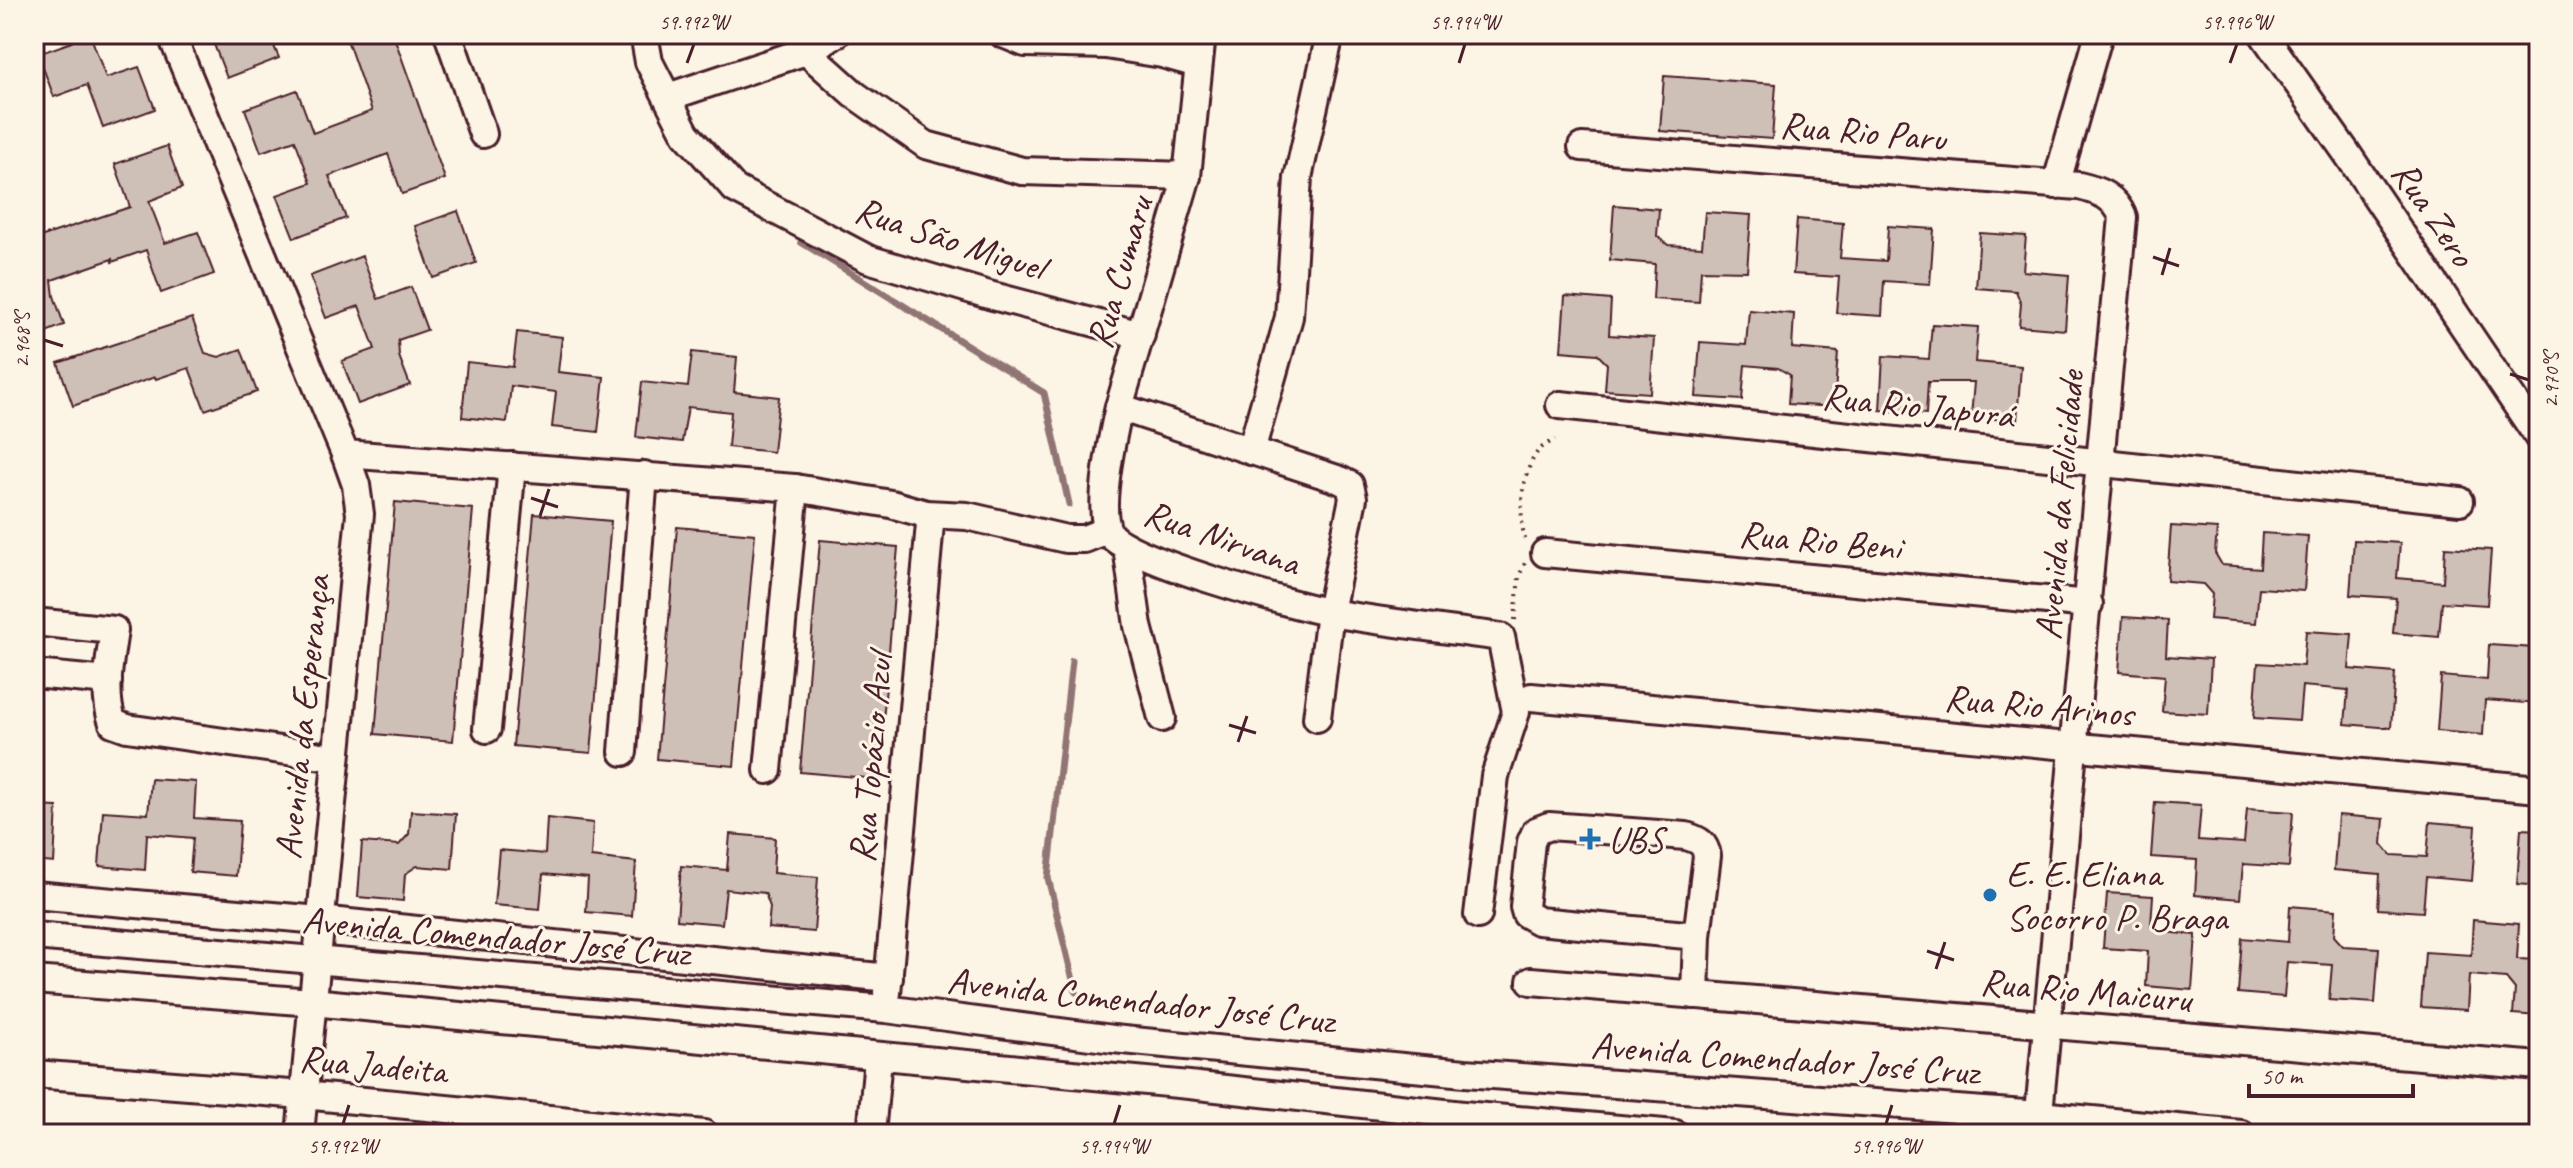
<svg xmlns="http://www.w3.org/2000/svg" width="2573" height="1168" viewBox="0 0 2573 1168" font-family="Caveat,sans-serif">
	<style>
		.lines { fill: none; stroke-linecap: round; stroke-linejoin: round }
		.stream { stroke: #917474; stroke-width: 7 }
		.building { fill: #cfc0b7; stroke: #4a1f2b; stroke-width: 2 }
		.minor-casing { stroke: #4a1f2b; stroke-width: 32 }
		.path { stroke: #4a1f2b; stroke-width: 4; stroke-dasharray: 2 6; stroke-linecap: butt }
		.minor { stroke: #fcf5e5; stroke-width: 26 }
		.ticks { fill: none; stroke: #4a1f2b; stroke-width: 3 }
		.poi-dot { fill: #1f6fb2; stroke: #fcf5e5; stroke-width: 3 }
		.labels { text-anchor: middle; stroke-width: 6; stroke-linejoin: round; paint-order: stroke }
		.street-label { font-size: 38px; fill: #4a1f2b; stroke: #fcf5e5 }
		.poi-label { font-size: 38px; fill: #4a1f2b; stroke: #fcf5e5; text-anchor: start }
		.neatline { fill: none; stroke: #4a1f2b; stroke-width: 3 }
		.ticks-label { font-size: 20px; text-anchor: middle; fill: #4a1f2b }
	</style>
	<rect width="100%" height="100%" fill="#fcf5e5"/>
	<filter id="ink" filterUnits="userSpaceOnUse"><feTurbulence type="fractalNoise" baseFrequency=".0125" numOctaves="2"/><feDisplacementMap in="SourceGraphic" scale="16" xChannelSelector="R" yChannelSelector="G"/><feConvolveMatrix kernelMatrix="1 2 1 2 8 2 1 2 1" color-interpolation-filters="sRGB"/></filter>
	<g filter="url(#ink)">
		<g class="lines">
			<g class="stream">
				<path d="M801,242L1044,393L1069,504"/>
				<path d="M1072,661L1048,878L1076,992"/>
			</g>
		</g>
		<g class="building">
			<path d="M69,34H90L106,78L139,67L155,109L103,128L87,85L54,97L38,54L72,42Z"/>
			<path d="M210,34H269L279,58L227,78Z"/>
			<path d="M345,34H393L445,179L402,194L388,154L329,176L346,218L294,238L277,195L311,183L295,140L261,152L245,109L297,90L313,133L372,111Z"/>
			<path d="M1664,76L1776,84L1772,139L1660,131Z"/>
			<path d="M167,146L182,188L149,201L165,243L198,232L214,274L161,293L146,250L112,262V259L52,280L54,296L64,325L46,332L41,319L34,322V239L130,207L115,164Z"/>
			<path d="M1614,205L1659,209L1657,236L1668,245L1702,247L1705,212L1751,215L1747,271L1701,270L1699,302L1653,299L1655,264L1610,260Z"/>
			<path d="M458,211L476,263L433,278L415,226Z"/>
			<path d="M1797,219L1843,223L1840,258L1886,261L1888,226L1934,229L1930,284L1884,281L1882,316L1836,313L1839,277L1793,274Z"/>
			<path d="M1980,233L2026,236L2023,271L2069,275L2065,330L2019,326L2021,304L2016,291L1976,288Z"/>
			<path d="M362,256L378,299L411,287L427,330L398,340L399,356L410,385L358,404L342,361L375,349L359,306L326,318L310,276Z"/>
			<path d="M1565,296L1611,300L1609,335L1654,338L1650,393L1605,390L1607,364L1597,354L1561,351Z"/>
			<path d="M1749,310L1794,314L1792,348L1838,352L1834,407L1788,404L1790,375L1778,368L1745,365L1742,400L1696,397L1700,342L1746,345Z"/>
			<path d="M192,318L205,353L219,357L241,349L257,392L205,410L189,368L156,379L155,377L73,406L58,363Z"/>
			<path d="M1932,324L1978,327L1975,362L2021,366L2017,421L1971,417L1974,382H1928L1926,414L1880,410L1883,356L1929,359Z"/>
			<path d="M517,332L562,337L558,372L604,377L598,432L552,427L556,392L511,386L507,422L462,417L467,362L513,367Z"/>
			<path d="M692,352L737,357L734,392L779,397L773,452L728,447L731,412L688,407L682,442L636,437L642,382L688,387Z"/>
			<path d="M395,502L473,509L453,741L375,734Z"/>
			<path d="M534,514L611,521L591,753L513,746Z"/>
			<path d="M2171,526L2217,529L2215,553L2222,565L2260,568L2262,533L2308,536L2304,591L2259,588L2256,623L2210,619L2212,594L2203,584L2167,581Z"/>
			<path d="M677,527L755,534L734,766L657,759Z"/>
			<path d="M820,540L898,547L878,779L800,772Z"/>
			<path d="M2354,540L2400,543L2397,578L2443,582L2445,547L2491,550L2487,605L2442,602L2439,637L2393,633L2396,598L2350,595Z"/>
			<path d="M2123,617L2168,620L2166,656L2211,659L2208,714L2162,711L2165,676L2119,672Z"/>
			<path d="M2306,631L2352,634L2349,669L2395,673L2391,728L2345,724L2348,690L2302,686L2299,721L2254,718L2258,663L2303,666Z"/>
			<path d="M2489,645L2535,648L2532,683L2539,684V704L2485,700L2483,735L2437,731L2441,676L2487,680Z"/>
			<path d="M151,779L196,782L194,818L240,821L236,876L190,872L193,838L147,834L145,870L99,866L103,811L148,814Z"/>
			<path d="M2155,802L2201,805L2198,840L2244,843L2247,809L2293,812L2289,867L2243,864L2240,899L2195,895L2197,860L2151,857Z"/>
			<path d="M34,806L57,807L54,863L34,861Z"/>
			<path d="M411,811L456,814L452,869L417,866L405,874L403,901L358,897L362,842L399,845L409,834Z"/>
			<path d="M2338,815L2384,819L2382,844L2391,855L2427,857L2430,822L2476,826L2472,881L2426,877L2423,912L2378,909L2380,874L2334,870Z"/>
			<path d="M547,818L593,823L591,857L636,862L632,916L586,912L588,878L543,874L540,909L494,905L499,850L545,854Z"/>
			<path d="M2521,829L2539,830V886L2517,884Z"/>
			<path d="M730,834L775,838L773,873L818,877L814,932L768,928L770,907L765,893L726,889L722,924L677,920L681,866L727,870Z"/>
			<path d="M2107,893L2153,896L2151,925L2163,932L2196,935L2192,990L2146,986L2148,951L2103,948Z"/>
			<path d="M2290,906L2336,910L2334,936L2343,946L2379,948L2375,1003L2329,1000L2332,965L2287,962L2284,997L2238,993L2242,938L2288,942Z"/>
			<path d="M2473,920L2519,924L2517,959L2539,960V1016L2513,1014L2515,989L2506,978L2469,975L2467,1010L2421,1007L2425,952L2471,955Z"/>
		</g>
		<g class="lines">
			<defs>
				<g id="minor">
					<path d="M171,34L345,454L356,485L360,514L300,1134"/>
					<path d="M448,34L483,134"/>
					<path d="M644,34L649,62L686,134L735,189L868,259L989,295L1141,335"/>
					<path d="M1003,34L1025,43L1106,45L1162,54L1198,64"/>
					<path d="M1202,34L1187,176L1119,407C1113,434 1096,509 1109,533C1123,559 1297,606 1332,613C1388,623 1445,629 1501,637L1516,712L1495,776L1478,915"/>
					<path d="M2263,34L2346,152L2539,438"/>
					<path d="M806,51L855,95L926,145L1022,171L1187,176"/>
					<path d="M668,97L806,51L836,34"/>
					<path d="M1582,147L2079,186C2100,191 2114,196 2123,217L2037,1134"/>
					<path d="M2056,185L2099,34"/>
					<path d="M1560,405L2460,501"/>
					<path d="M1119,407L1340,480L1350,485L1353,498L1330,612L1317,718"/>
					<path d="M1251,451L1289,317L1298,178L1330,34"/>
					<path d="M345,454L795,488L891,504L926,514L967,516L1066,539H1084L1107,530"/>
					<path d="M1127,547L1138,626L1162,718"/>
					<path d="M1545,553L2089,604"/>
					<path d="M34,622L114,630C110,660 102,694 113,723L127,728L336,758"/>
					<path d="M34,674L108,681"/>
					<path d="M1531,697L2539,789"/>
					<path d="M487,729L512,466"/>
					<path d="M623,752L644,475"/>
					<path d="M768,770L795,488"/>
					<path d="M34,895L320,920L889,978"/>
					<path d="M34,936L886,1009L1113,1039L1465,1073L2039,1115L2241,1134"/>
					<path d="M34,980L312,1002L1189,1085L1463,1115L1675,1134"/>
					<path d="M1531,981L2539,1066"/>
					<path d="M887,993L930,524L926,514"/>
					<path d="M1695,995L1697,936L1538,921L1526,914L1524,907L1531,842L1536,831L1549,826L1686,836C1699,840 1705,843 1707,856L1697,936"/>
					<path d="M34,1074L303,1095L704,1134"/>
					<path d="M871,1134L878,1058"/>
				</g>
			</defs>
			<use href="#minor" class="minor-casing"/>
			<g class="path">
				<path d="M1525,539C1518,514 1521,472 1539,450C1543,446 1551,442 1555,439"/>
				<path d="M1515,620L1519,576L1525,563"/>
			</g>
			<use href="#minor" class="minor"/>
		</g>
	</g>
	<path class="ticks" d="M687,63L694,44M1459,63L1465,44M2230,63L2237,44M2153,257L2179,266M2162,275L2170,248M44,340L63,346M2510,374L2529,380M531,498L558,507M540,516L549,489M1229,725L1256,733M1238,742L1247,716M1927,951L1954,960M1936,969L1945,942M343,1124L349,1105M1114,1124L1120,1105M1886,1124L1892,1105"/>
	<g class="poi-dot">
		<path d="M1586 827h8v8h8v8h-8v8h-8v-8h-8v-8h8z"/>
		<circle cx="1990" cy="895" r="8"/>
	</g>
	<g class="labels">
		<g class="street-label">
			<text transform="translate(1863 131) rotate(5)" y="13">Rua Rio Paru</text>
			<text transform="translate(2434 213) rotate(56)" y="13">Rua Zero</text>
			<text transform="translate(950 238) rotate(18)" y="13">Rua São Miguel</text>
			<text transform="translate(1119 272) rotate(-74)" y="13">Rua Cumaru</text>
			<text transform="translate(1918 405) rotate(6)" y="13">Rua Rio Japurá</text>
			<text transform="translate(2059 505) rotate(-85)" y="13">Avenida da Felicidade</text>
			<text transform="translate(1222 537) rotate(19)" y="13">Rua Nirvana</text>
			<text transform="translate(1820 540) rotate(5)" y="13">Rua Rio Beni</text>
			<text transform="translate(2039 705) rotate(5)" y="13">Rua Rio Arinos</text>
			<text transform="translate(302 717) rotate(-84)" y="13">Avenida da Esperança</text>
			<text transform="translate(870 758) rotate(-85)" y="13">Rua Topázio Azul</text>
			<text transform="translate(496 936) rotate(5)" y="13">Avenida Comendador José Cruz</text>
			<text transform="translate(2086 990) rotate(5)" y="13">Rua Rio Maicuru</text>
			<text transform="translate(1141 1000) rotate(6)" y="13">Avenida Comendador José Cruz</text>
			<text transform="translate(1785 1058) rotate(4)" y="13">Avenida Comendador José Cruz</text>
			<text transform="translate(373 1064) rotate(5)" y="13">Rua Jadeita</text>
		</g>
		<g class="poi-label">
			<text x="1608" y="852">UBS</text>
			<text x="2006" y="886">E. E. Eliana<tspan x="2006" dy="44">Socorro P. Braga</tspan></text>
		</g>
	</g>
	<rect width="2573" height="1168" fill="none" stroke="#fcf5e5" stroke-width="88"/>
	<path d="M2249 1084v12h164v-12" fill="none" stroke="#4a1f2b" stroke-width="4"/>
	<text x="2261" y="1084" font-size="24" fill="#4a1f2b" stroke="#fcf5e5" stroke-width="6" paint-order="stroke">50 m</text>
	<rect x="44" y="44" width="2485" height="1080" class="neatline"/>
	<g class="ticks-label">
		<text x="694" y="29">59.992°W</text>
		<text x="1465" y="29">59.994°W</text>
		<text x="2237" y="29">59.996°W</text>
		<text transform="translate(22 340) rotate(-90)" y="7">2.968°S</text>
		<text transform="translate(2551 380) rotate(-90)" y="7">2.970°S</text>
		<text x="343" y="1153">59.992°W</text>
		<text x="1114" y="1153">59.994°W</text>
		<text x="1886" y="1153">59.996°W</text>
	</g>
</svg>
